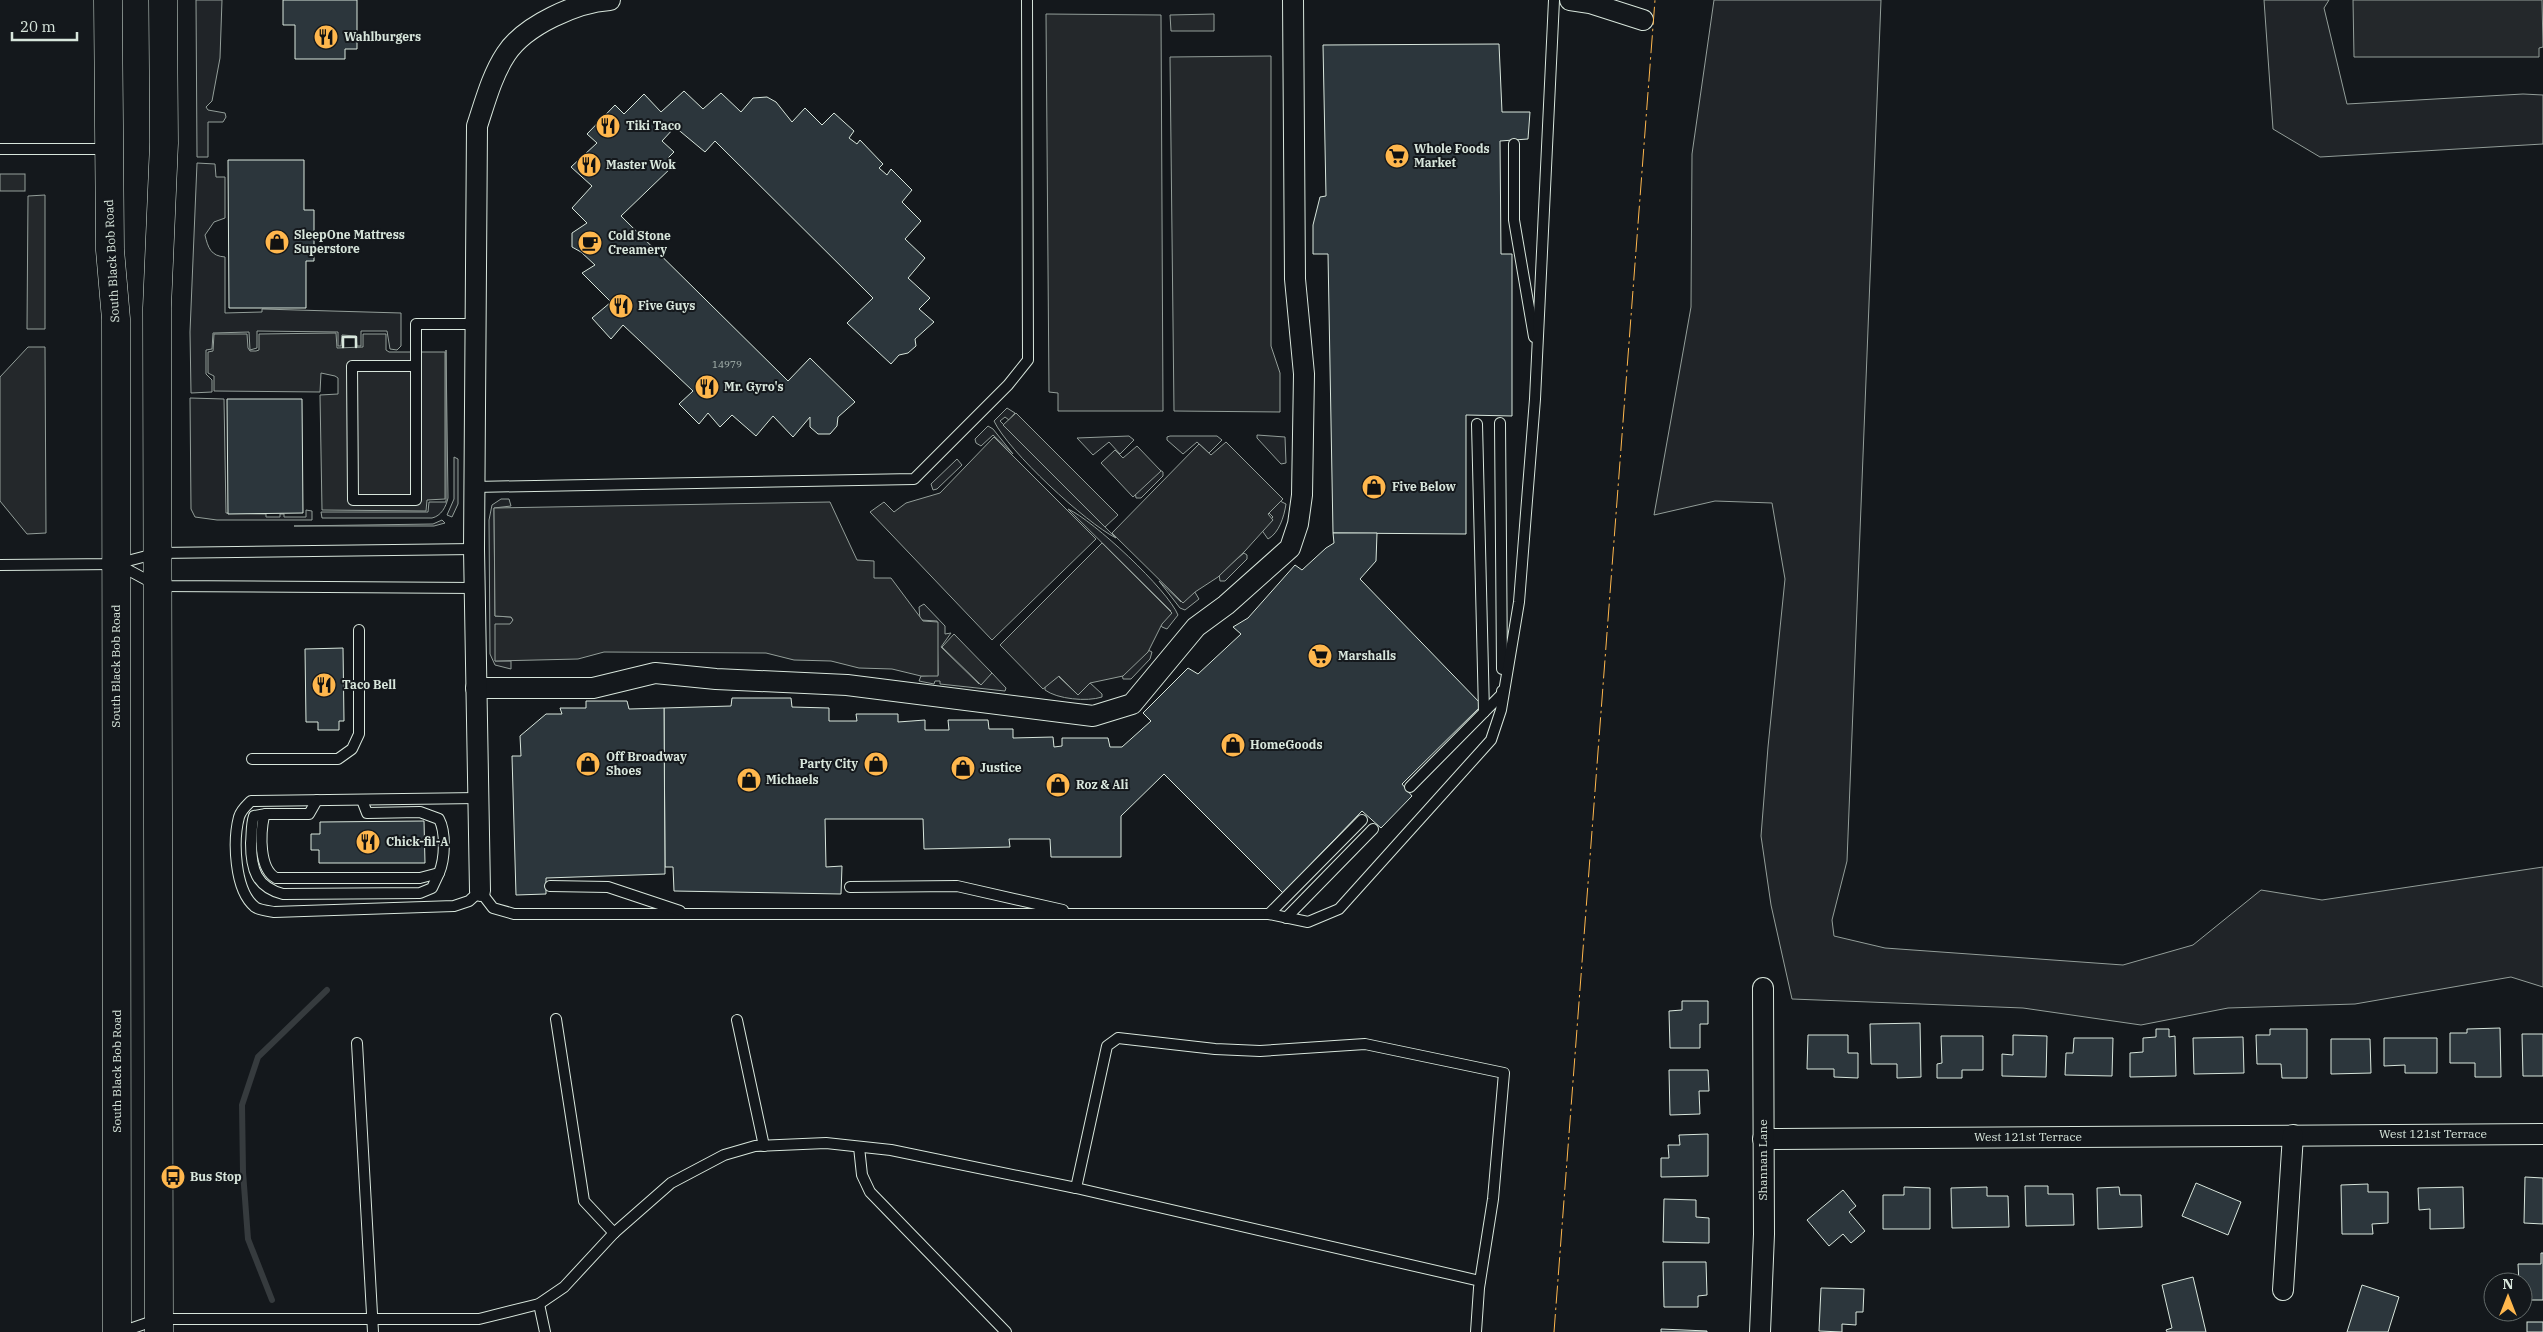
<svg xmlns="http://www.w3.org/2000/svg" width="2543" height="1332" viewBox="0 0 2543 1332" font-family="'IBM Plex Serif',serif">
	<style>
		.green { fill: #202428; stroke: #939e99 }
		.parking { fill: #24282b; stroke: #939e99 }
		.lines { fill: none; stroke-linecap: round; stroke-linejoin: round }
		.stream { stroke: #363b3e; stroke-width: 6 }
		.building { fill: #2c363c; stroke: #d8e6dc }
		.lane-casing { stroke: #d8e6dc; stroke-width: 12 }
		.street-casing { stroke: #d8e6dc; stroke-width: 22 }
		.secondary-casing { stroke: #d8e6dc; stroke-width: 29 }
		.lane { stroke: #14181c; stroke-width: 10 }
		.street { stroke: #14181c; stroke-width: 20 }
		.secondary { stroke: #14181c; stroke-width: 28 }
		.wall { stroke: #d8e6dc; stroke-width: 2.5 }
		.power { stroke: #ffb74d; stroke-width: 1; stroke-dasharray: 18 4 2.5 4; stroke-linecap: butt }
		.labels { text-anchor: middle; stroke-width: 4; stroke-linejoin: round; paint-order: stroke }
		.number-label { font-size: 10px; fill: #adbab4 }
		.poi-label { font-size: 12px; font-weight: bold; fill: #d8e6dc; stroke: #14181c; text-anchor: start }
		.street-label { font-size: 12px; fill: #d8e6dc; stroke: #14181c }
	</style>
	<rect width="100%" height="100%" fill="#14181c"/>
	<g class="green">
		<path d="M196,0H222L220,58L212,101L206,107L208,110L225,113L226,117L223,122H208V157H197Z"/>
		<path d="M1714,0H1881L1847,861L1832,920L1834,936L1885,948L2123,965L2193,945L2261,890L2322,900L2543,867V987L2511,977L2355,1004L2228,1008L2141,1025L2023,1008L1792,999L1771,905L1761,836L1768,747L1785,579L1772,503L1715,501L1654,515L1691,307L1692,154Z"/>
		<path d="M2264,0H2329L2324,8L2347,104L2523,94L2543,95V144L2320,157L2273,129Z"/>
		<path d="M197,163L215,164L216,177H225V218L214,222L205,235C208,248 211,256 225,257V313L262,312V309L401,313V346L397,350L390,349L387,331H361V346H357L356,336L342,335L341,346H338V332L257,331V348L250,350L249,332L213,333L212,349L206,350V374L212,380V392L191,393L190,332Z"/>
		<path d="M446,350L448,498C446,507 441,516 432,518H322L321,512H428L429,502H446Z"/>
		<path d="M190,398L224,399L226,513L266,514V517H280V514H284V517H306V510L312,511V520H217L195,517L191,509Z"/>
		<path d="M1007,408L1015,413L1009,420L1005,417L1000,421L1116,538C1086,523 1008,451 994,421Z"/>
		<path d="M988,426L993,429L1013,454L993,435L981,446L976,443L975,439Z"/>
		<path d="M1257,435L1285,437L1286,463L1281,464L1257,438Z"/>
		<path d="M1129,436L1134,440L1120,454L1109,442L1093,455L1077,438Z"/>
		<path d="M1170,436H1217L1222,440L1209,453L1197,442L1183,454L1167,440V437Z"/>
		<path d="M454,457L458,459V504L452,517L447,515L454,499Z"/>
		<path d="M957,459L962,465L937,489L933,490L931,484Z"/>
		<path d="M1160,470L1163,472V476L1141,498H1136L1135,491Z"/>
		<path d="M501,499H509L511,506L494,508L495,616L511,617L513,620L495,661H511V669L495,665L490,654L489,520L492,505Z"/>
		<path d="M1280,501L1286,504C1284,517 1279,533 1268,539L1261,529L1273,517L1268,512Z"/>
		<path d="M1068,509C1093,520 1168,590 1178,615L1167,629L1162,627L1160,624L1171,611Z"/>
		<path d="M442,520L445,523L434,526H294L433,524Z"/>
		<path d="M1244,553L1247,555V559L1225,581H1220L1219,574Z"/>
		<path d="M1159,581L1181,602L1193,589L1199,599L1185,610L1180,608Z"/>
		<path d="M924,604L945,626V634L951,633L941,647L979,684L992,673L1006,688L1005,691L940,684V681H935L934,684L919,681L921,676L938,675L937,621L920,620L919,607Z"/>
		<path d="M1148,650L1152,652L1150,659L1131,679H1123L1122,673Z"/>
		<path d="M1058,676L1076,693L1089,682L1102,694V697C1087,702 1057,699 1045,690V686Z"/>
	</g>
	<g class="parking">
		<path d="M2353,0H2542L2543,47L2539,48V57H2354Z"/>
		<path d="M1046,14L1161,15L1163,411H1058V393L1049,392Z"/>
		<path d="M1214,14V31H1171L1170,15Z"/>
		<path d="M1271,56V346L1280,373V412L1174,411L1170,57Z"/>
		<rect x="0" y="174" width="25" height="17"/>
		<path d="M45,195V329H27L28,196Z"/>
		<path d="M336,333L337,348L363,347V334H386V350L389,352H445V499L427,500L426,511L322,510L320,395L338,394V378L335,376L321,373L320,392L214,391V376L208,373V352L213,351L214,334H247L248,348L250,351H256L259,350V334Z"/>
		<path d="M28,347H45L46,533L27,534L0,501V377Z"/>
		<path d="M1016,413L1118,515L1105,527L1003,425Z"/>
		<path d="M994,437L1096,539L992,640L870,512L884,502L894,512L906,503L940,493Z"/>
		<path d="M1226,442L1283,499L1268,514L1273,520L1245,551L1218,577L1195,592L1183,603L1112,533L1199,444L1211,455Z"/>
		<path d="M1137,446L1161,471L1133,497L1101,463L1115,450L1123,458Z"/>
		<path d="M830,502L857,560L874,561V578H891L923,621L938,622V676H921L892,669L859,668L831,661L794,660L766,653L604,652L578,659L495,661V624H510L513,620L511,617L495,616L494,508Z"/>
		<path d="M1102,543L1172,613L1162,624L1148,652L1123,676L1090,683L1078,695L1059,676L1043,689L1000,645Z"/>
		<path d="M954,634L992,673L981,685L942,647Z"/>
	</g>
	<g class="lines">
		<path class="stream" d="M272,1300L248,1239L243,1172L242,1105L258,1057L327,990"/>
	</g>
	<g class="building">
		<path d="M283,0H357V49H345V59H295V25H283Z"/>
		<path d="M1499,44L1502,112H1530L1528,139L1500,141L1501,254H1512V416L1466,415V534L1333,533L1328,254H1313V225L1320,197L1326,196L1323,45Z"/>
		<path d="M684,91L703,109L721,93L741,112L753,98L767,97L776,102L792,122L805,108L822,125L834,113L854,131L849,138L857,144L860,140L883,164L879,168L887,175L891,169L912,190L902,202L921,221L905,239L925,258L908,278L930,298L919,309L934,322L915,339L916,346L908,353L899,355L891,364L847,323L873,298L715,141L705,152L675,127L662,141L674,152L667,159L674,165L621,216L788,381L810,358L855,402L838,417L837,426L830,434H818L810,427V417L793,437L773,416L756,436L732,415L720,427L708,413L699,424L679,404L693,391L623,325L611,339L592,318L611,302L582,273L595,265L581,252L572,247V233L587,223L572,208L592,186L571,167L597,143L587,134L615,105L624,114L644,94L661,112Z"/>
		<path d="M228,160H304V210H314V261H306V308H229Z"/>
		<path d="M227,399H302L303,513L228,514Z"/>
		<path d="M1333,533H1377L1376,561L1360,579L1482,705L1402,784L1412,796L1381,828L1362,811L1283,893L1164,774L1121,816V857H1051L1050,839H1009L1010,847L924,849L923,819H825L826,867L842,866L841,894L674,891L673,867H665L664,708L731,706L732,698H791L792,707L829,708V721H857L856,714H898V722L925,720V730H949L948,720H988L989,729H1013V738L1053,737L1054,747L1062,746V738H1108L1110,747H1122L1151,721L1143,713L1188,668L1198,674L1241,634L1233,627L1248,618L1295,565L1302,570L1326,548L1334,543Z"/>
		<path d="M343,648L344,721H339V730H318V722H306L305,649Z"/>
		<path d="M586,701H627L629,709L664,708L665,874L546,878V894L516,895L512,756H521L520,736L546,714H562L560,708H586Z"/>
		<path d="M424,821L425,863H319V850H311V834H320V822Z"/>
		<path d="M1682,1001H1708V1024H1700V1048H1670L1669,1011L1682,1010Z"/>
		<path d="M1920,1023L1921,1077L1897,1078V1064H1871L1870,1024Z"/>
		<path d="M2500,1028L2501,1077H2475V1063H2450V1033H2467V1029Z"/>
		<path d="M2156,1029H2169V1037L2175,1036L2176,1076L2130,1077V1053L2143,1052V1038L2156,1037Z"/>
		<path d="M2270,1029H2307V1078H2282L2281,1064H2257L2256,1035H2270Z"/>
		<path d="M2522,1034H2543V1076H2523Z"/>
		<path d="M1808,1035H1848V1053H1858V1078L1834,1077V1069H1807Z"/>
		<path d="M2013,1035L2047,1036L2046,1077L2002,1076V1054L2013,1055Z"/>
		<path d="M1941,1036H1983V1070H1962V1078H1937V1064L1942,1063Z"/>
		<path d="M2243,1037L2244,1073L2194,1074L2193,1038Z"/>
		<path d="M2074,1038H2113L2112,1076L2065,1075L2066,1053H2073Z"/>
		<path d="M2384,1038H2437V1073H2405V1065L2384,1066Z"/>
		<path d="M2331,1039H2370L2371,1073L2331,1074Z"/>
		<path d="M1669,1070H1708L1709,1091H1699L1700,1114L1670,1115Z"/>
		<path d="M1708,1134V1176L1661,1177V1158H1669L1668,1145H1680L1679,1135Z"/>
		<path d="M2525,1177L2543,1178V1224L2524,1223Z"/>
		<path d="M2196,1183L2241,1202L2228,1235L2182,1216Z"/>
		<path d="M2368,1184V1192H2388V1223L2372,1224L2373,1234H2342L2341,1185Z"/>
		<path d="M2025,1186H2048V1194H2073L2074,1225L2026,1226Z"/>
		<path d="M1904,1187L1930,1188V1229H1883V1195H1904Z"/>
		<path d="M1987,1187V1196H2008L2009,1227L1952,1228L1951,1188Z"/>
		<path d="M2119,1187L2120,1195H2141L2142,1227L2098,1229L2097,1188Z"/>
		<path d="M2463,1187L2464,1228L2430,1229V1209L2419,1210L2418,1188Z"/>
		<path d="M1843,1190L1856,1206L1849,1212L1865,1231L1851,1243L1843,1234L1829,1246L1807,1220Z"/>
		<path d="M1664,1199L1696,1200V1217L1709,1218V1243L1663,1242Z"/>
		<path d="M2541,1253H2543V1300H2529V1289H2523V1282H2519L2518,1264H2541Z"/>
		<path d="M1663,1262H1706L1707,1295L1698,1296V1307H1664Z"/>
		<path d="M2193,1277L2206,1332H2167L2166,1330L2172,1328L2162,1285Z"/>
		<path d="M2362,1285L2399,1297L2388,1332H2347Z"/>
		<path d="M1821,1288L1864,1289L1863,1312H1856V1325L1842,1324V1332L1819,1331Z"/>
		<rect x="2527" y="1322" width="16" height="10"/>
		<path d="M1661,1329L1707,1331V1332H1661Z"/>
	</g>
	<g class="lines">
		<defs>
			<g id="lane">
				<path d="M1514,144V220L1534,337"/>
				<path d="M0,149H108"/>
				<path d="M416,366H352L353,500H416V324H475"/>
				<path d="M1500,423L1502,669"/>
				<path d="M1477,424L1484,712"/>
				<path d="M474,487L914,479L1008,385L1028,360L1027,0"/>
				<path d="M0,565L116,564L158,553L474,549"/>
				<path d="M119,565L158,586L474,588"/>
				<path d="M252,759H338L352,749L359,734V630"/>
				<path d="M1410,787L1502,694V691"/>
				<path d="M478,798L251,801C246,806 241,810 239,817C233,840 234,890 255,907C259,910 268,911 274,912L454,906L469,901L480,891L493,908L514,914H1269L1308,922L1339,909L1491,740L1501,710L1519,602L1535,399L1554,0"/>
				<path d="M317,800L309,814H266L264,816C260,834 259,869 276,878H420L439,873C445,859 446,832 439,819L420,812L367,813L362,800"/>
				<path d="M266,814L254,816C251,825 252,834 251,843C251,869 256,887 283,894L420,893L432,888L439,873"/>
				<path d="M550,886L608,887L680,911"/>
				<path d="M850,887L957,886L1063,910"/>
				<path d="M1269,914L1362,820"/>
				<path d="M1286,918L1373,829"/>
				<path d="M556,1019L584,1201L614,1233"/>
				<path d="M737,1020L764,1146"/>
				<path d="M357,1043L373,1332"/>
				<path d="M859,1147L862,1175L870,1192L1006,1332"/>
				<path d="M1076,1188L1107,1046L1118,1038L1215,1049L1260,1051L1365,1044L1504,1073L1493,1199L1479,1288L1476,1332"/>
				<path d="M539,1304L545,1332"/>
				<path d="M121,1332L159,1319H479L539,1304L564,1287L614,1233L671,1183L724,1155L755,1146L826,1143L891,1150L1076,1188L1480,1281"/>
			</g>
			<g id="street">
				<path d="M1570,0L1590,3L1643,20"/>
				<path d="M476,688H593L655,673L716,679L847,685L1093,716L1132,704L1196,627L1226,605L1290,548L1298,524L1302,495L1304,374L1295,279L1293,0"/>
				<path d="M480,891L474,549L477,126C485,102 492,75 506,54C525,25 577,2 610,0"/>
				<path d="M1763,1139L2543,1134"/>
				<path d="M2283,1290L2293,1135"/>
				<path d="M1760,1332L1764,1234L1763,988"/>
			</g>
			<g id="secondary">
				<path d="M108,0L110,250L116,319L117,1332"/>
				<path d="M159,1332L157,308L164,143L163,0"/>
			</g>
		</defs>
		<use href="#lane" class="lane-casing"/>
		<use href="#street" class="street-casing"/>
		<use href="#secondary" class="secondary-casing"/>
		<use href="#lane" class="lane"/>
		<use href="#street" class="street"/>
		<use href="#secondary" class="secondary"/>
		<path class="wall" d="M343,347V337H356V347"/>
		<path class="power" d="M1554,1332L1655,0"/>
	</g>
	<defs>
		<symbol id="restaurant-disc" viewBox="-11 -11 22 22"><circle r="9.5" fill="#ffb74d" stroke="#14181c"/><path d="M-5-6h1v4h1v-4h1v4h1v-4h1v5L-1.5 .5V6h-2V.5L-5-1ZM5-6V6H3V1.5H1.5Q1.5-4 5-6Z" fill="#111"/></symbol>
		<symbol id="supermarket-disc" viewBox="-11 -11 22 22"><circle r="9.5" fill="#ffb74d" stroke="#14181c"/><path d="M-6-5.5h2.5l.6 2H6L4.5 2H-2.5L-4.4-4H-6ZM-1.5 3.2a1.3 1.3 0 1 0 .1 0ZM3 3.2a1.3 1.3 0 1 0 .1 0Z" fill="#111"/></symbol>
		<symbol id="shop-disc" viewBox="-11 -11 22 22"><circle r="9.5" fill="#ffb74d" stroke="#14181c"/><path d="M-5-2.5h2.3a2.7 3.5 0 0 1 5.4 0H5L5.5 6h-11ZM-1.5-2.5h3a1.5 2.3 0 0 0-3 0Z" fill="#111"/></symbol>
		<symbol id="cafe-disc" viewBox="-11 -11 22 22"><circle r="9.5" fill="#ffb74d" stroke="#14181c"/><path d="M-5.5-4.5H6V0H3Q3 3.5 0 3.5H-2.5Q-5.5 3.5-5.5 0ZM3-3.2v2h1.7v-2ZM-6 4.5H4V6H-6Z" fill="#111"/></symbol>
		<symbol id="bus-disc" viewBox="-11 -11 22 22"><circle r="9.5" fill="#ffb74d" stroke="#14181c"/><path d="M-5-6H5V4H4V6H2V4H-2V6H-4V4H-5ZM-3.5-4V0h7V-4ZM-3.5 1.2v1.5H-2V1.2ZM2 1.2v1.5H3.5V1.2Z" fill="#111"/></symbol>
	</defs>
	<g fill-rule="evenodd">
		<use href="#restaurant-disc" x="312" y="23" width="28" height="28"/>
		<use href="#restaurant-disc" x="594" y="112" width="28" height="28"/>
		<use href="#supermarket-disc" x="1383" y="142" width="28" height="28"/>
		<use href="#restaurant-disc" x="575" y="151" width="28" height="28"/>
		<use href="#shop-disc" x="263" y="228" width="28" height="28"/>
		<use href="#cafe-disc" x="576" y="229" width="28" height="28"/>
		<use href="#restaurant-disc" x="607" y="292" width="28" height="28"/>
		<use href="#restaurant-disc" x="693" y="373" width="28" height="28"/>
		<use href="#shop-disc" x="1360" y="473" width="28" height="28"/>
		<use href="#supermarket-disc" x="1306" y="642" width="28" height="28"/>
		<use href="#restaurant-disc" x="310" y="671" width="28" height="28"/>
		<use href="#shop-disc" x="1219" y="731" width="28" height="28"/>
		<use href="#shop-disc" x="574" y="750" width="28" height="28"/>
		<use href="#shop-disc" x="862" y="750" width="28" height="28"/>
		<use href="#shop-disc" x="949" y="754" width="28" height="28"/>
		<use href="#shop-disc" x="735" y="766" width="28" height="28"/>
		<use href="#shop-disc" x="1044" y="771" width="28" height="28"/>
		<use href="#restaurant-disc" x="354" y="828" width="28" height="28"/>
		<use href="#bus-disc" x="159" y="1163" width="28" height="28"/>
	</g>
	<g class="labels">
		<g class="number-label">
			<text x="727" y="368">14979</text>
		</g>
		<g class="poi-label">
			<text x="344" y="41">Wahlburgers</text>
			<text x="626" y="130">Tiki Taco</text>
			<text x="1414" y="153">Whole Foods<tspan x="1414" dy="14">Market</tspan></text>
			<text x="606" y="169">Master Wok</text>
			<text x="294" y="239">SleepOne Mattress<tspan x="294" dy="14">Superstore</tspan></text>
			<text x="608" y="240">Cold Stone<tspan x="608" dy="14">Creamery</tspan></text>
			<text x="638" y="310">Five Guys</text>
			<text x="724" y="391">Mr. Gyro's</text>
			<text x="1392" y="491">Five Below</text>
			<text x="1338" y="660">Marshalls</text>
			<text x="342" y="689">Taco Bell</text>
			<text x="1250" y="749">HomeGoods</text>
			<text x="606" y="761">Off Broadway<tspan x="606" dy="14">Shoes</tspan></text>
			<text x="858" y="768" text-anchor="end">Party City</text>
			<text x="980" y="772">Justice</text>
			<text x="766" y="784">Michaels</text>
			<text x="1076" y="789">Roz &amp; Ali</text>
			<text x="386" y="846">Chick-fil-A</text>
			<text x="190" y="1181">Bus Stop</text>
		</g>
		<g class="street-label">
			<text transform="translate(112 261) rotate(-93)" y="4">South Black Bob Road</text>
			<text transform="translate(116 666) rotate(-90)" y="4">South Black Bob Road</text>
			<text transform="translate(117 1071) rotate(-90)" y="4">South Black Bob Road</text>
			<text x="2433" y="1138">West 121st Terrace</text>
			<text x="2028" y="1141">West 121st Terrace</text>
			<text transform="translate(1763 1160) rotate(-90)" y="4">Shannan Lane</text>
		</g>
	</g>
	<g transform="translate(2508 1297)"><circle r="24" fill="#14181c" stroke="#626a69"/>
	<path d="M0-4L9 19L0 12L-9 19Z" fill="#ffb74d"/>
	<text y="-8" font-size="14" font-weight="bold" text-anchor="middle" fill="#d8e6dc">N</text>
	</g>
	<path d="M12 32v8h65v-8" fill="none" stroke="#d8e6dc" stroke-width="2.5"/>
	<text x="20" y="32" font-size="15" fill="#d8e6dc" stroke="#14181c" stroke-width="4" paint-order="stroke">20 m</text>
</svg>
